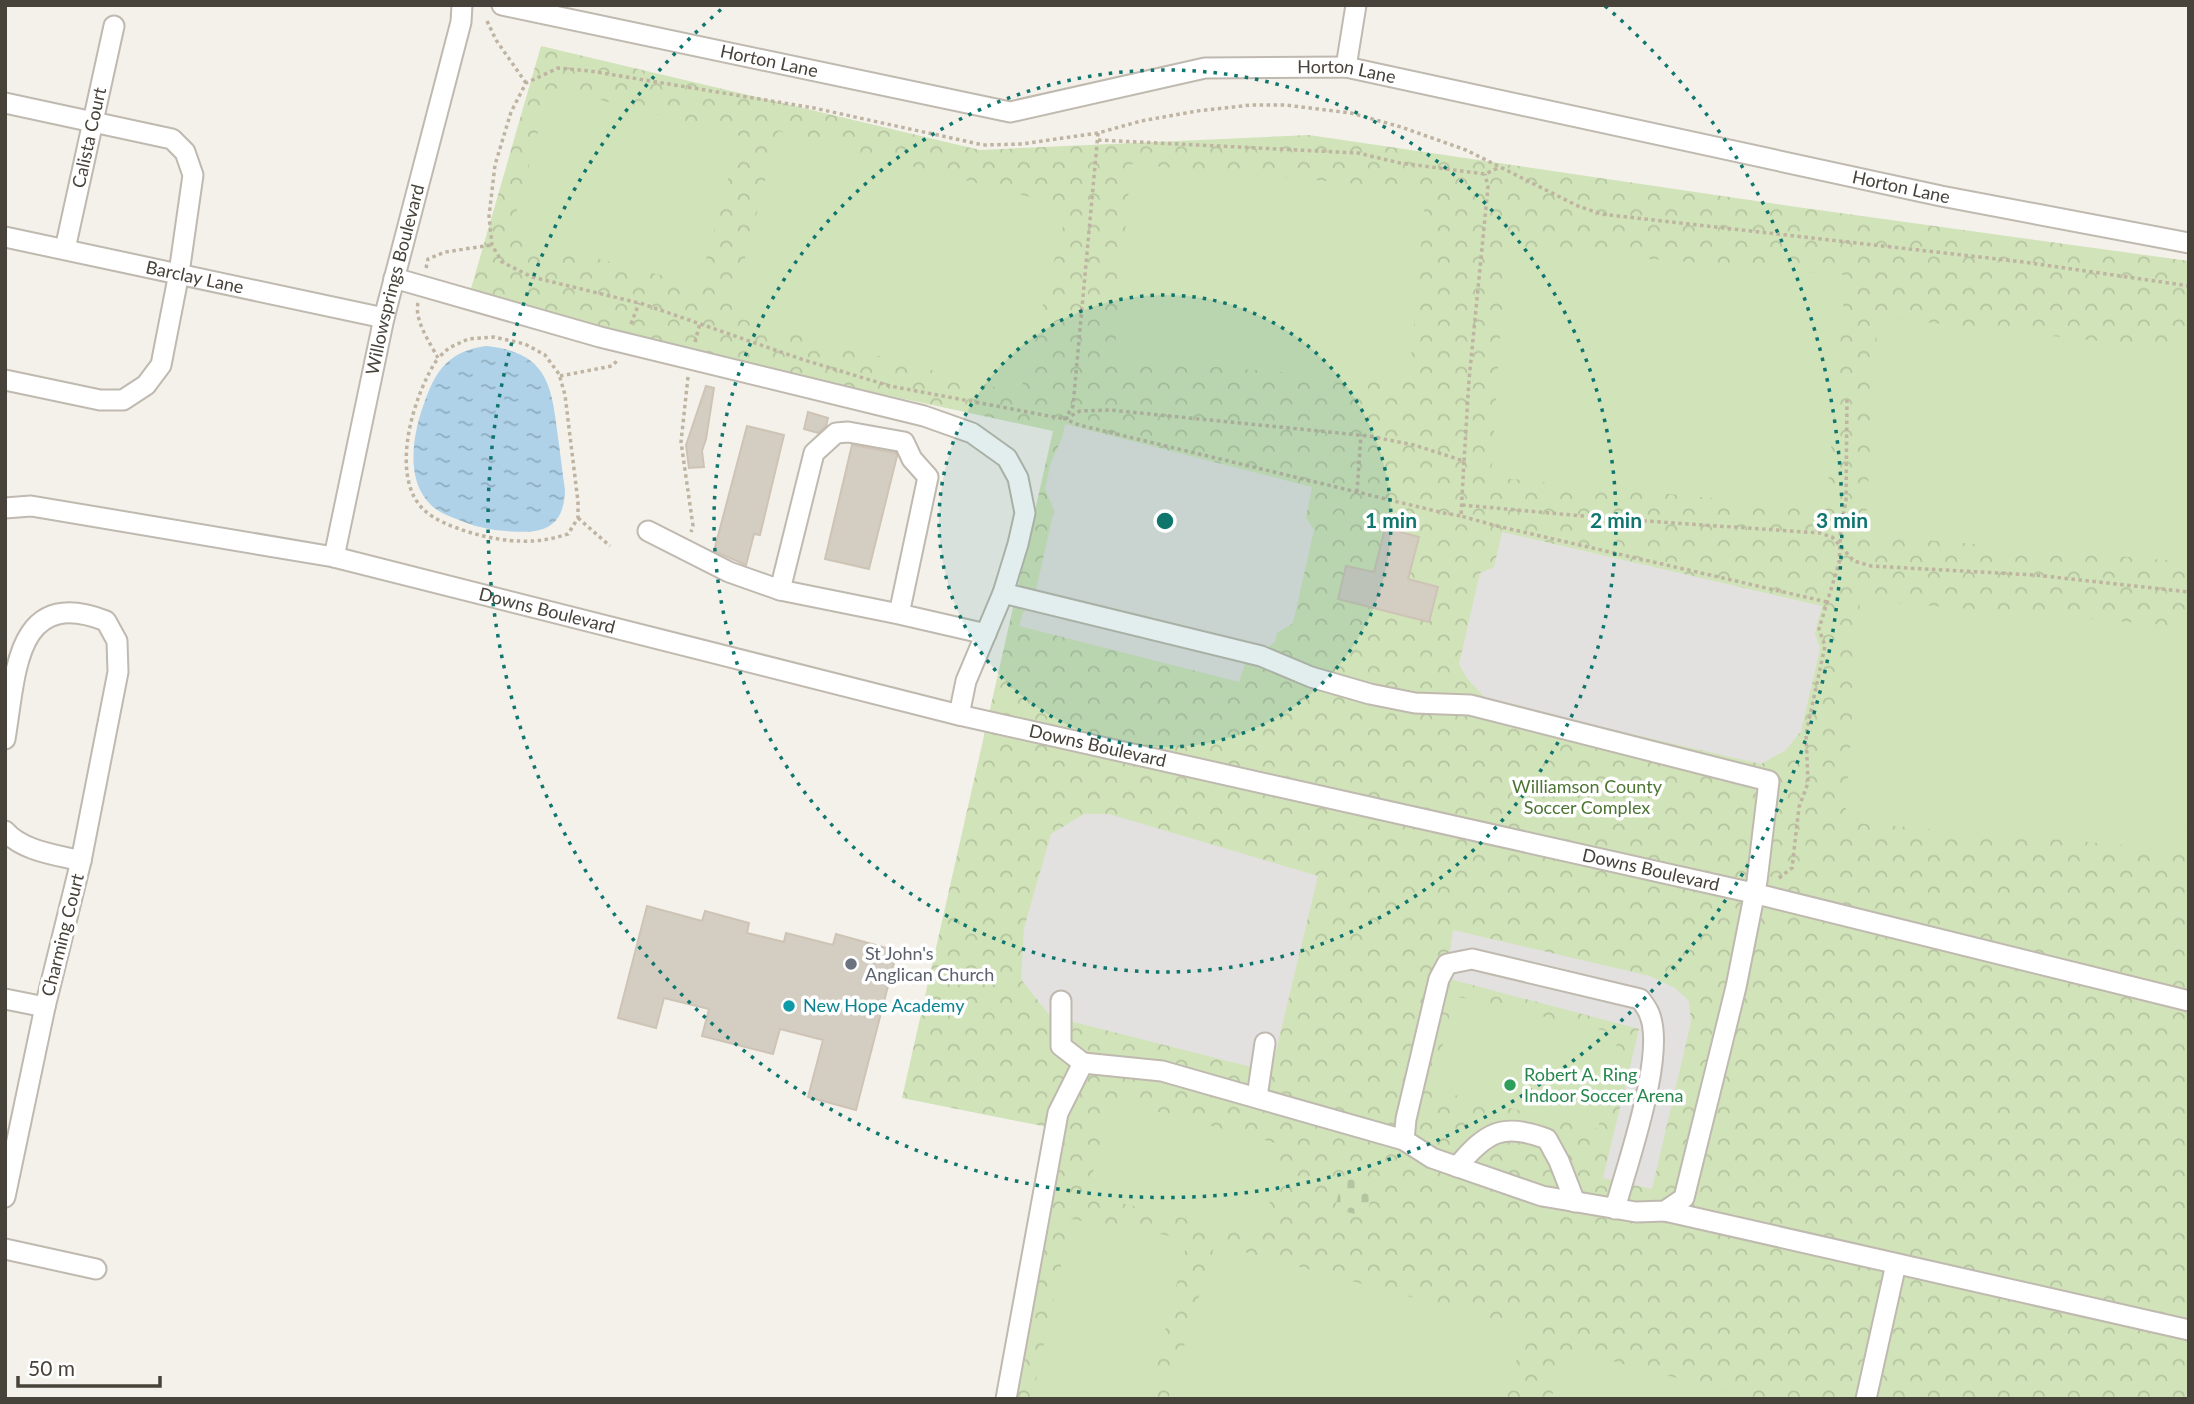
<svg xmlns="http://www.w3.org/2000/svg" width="2194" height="1404" viewBox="0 0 2194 1404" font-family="Lato,sans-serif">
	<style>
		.forest { fill: url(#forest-crowns) }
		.cemetery { fill: url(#cemetery-stones) }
		.garden { fill: #d1e3b9 }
		.parking { fill: #e3e1df }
		.water { fill: url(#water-ripples) }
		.building { fill: #d4cdc2; stroke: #cec4b6; stroke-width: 2 }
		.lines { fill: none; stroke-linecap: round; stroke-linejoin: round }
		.minor-casing { stroke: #bfb9af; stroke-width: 23 }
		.path { stroke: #bfb4a2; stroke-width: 3.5; stroke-dasharray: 3.5 3.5; stroke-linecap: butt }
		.minor { stroke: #fff; stroke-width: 19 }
		.ring { fill: none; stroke: #0f766e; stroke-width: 3.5; stroke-dasharray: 3.5 7 }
		.worship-dot { fill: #6b7280; stroke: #fff; stroke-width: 2.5 }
		.culture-dot { fill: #0f9aa8; stroke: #fff; stroke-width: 2.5 }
		.leisure-dot { fill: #2e9e5b; stroke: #fff; stroke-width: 2.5 }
		.labels { text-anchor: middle; stroke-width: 7; stroke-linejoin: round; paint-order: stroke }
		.street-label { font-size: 18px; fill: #47423a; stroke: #fff }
		.park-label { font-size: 18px; fill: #4c7433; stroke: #fff }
		.worship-label { font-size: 18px; fill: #5b616d; stroke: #fff; text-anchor: start }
		.culture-label { font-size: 18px; fill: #0d838f; stroke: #fff; text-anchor: start }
		.leisure-label { font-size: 18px; fill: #27864d; stroke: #fff; text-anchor: start }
		.centre { fill: #0f766e; stroke: #fff; stroke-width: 3.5 }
		.ring-label { font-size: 21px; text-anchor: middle; font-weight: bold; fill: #0f766e; stroke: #fff; stroke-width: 7; stroke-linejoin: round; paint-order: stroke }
	</style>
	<defs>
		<pattern id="forest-crowns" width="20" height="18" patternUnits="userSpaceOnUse" patternTransform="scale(1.75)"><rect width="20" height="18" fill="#d1e3b9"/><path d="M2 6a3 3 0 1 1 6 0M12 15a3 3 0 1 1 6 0" fill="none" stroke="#b5c4a0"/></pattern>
		<pattern id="cemetery-stones" width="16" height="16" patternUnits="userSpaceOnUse" patternTransform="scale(1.75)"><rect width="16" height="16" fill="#d1e3b9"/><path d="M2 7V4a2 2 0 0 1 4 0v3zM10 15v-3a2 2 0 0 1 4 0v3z" fill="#b5c4a0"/></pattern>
		<pattern id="water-ripples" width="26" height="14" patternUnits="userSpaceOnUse" patternTransform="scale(1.75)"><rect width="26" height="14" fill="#afd2e9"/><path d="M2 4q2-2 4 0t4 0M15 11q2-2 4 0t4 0" fill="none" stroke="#90acbe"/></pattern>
	</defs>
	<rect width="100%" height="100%" fill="#f4f1eb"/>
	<path class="forest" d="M541,46L980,150L1309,135L1804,208L2189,261V1399H996L1052,1128L902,1098L1053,431L789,374L615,332L470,292Z"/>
	<path class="cemetery" d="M1342,1177L1374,1184L1367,1217L1335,1209Z"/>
	<g class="garden">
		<path d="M550,87L740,136L699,285L510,236Z"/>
		<path d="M778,131L1068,207L1020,394L730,316Z"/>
		<path d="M1131,164L1426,190L1409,382L1114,359Z"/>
		<path d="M1506,247L1846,275L1826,509L1491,477Z"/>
		<path d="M1878,317L2189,351V562L1865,535Z"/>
		<path d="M1860,600L2189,627V783L2183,850L1845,822Z"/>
		<path d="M1454,996L1619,1034L1598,1129L1433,1090Z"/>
		<path d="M1110,1099L1283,1145L1262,1237L1088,1195Z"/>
		<path d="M1071,1219L1188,1239L1148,1399H1032Z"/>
		<path d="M1215,1244L1525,1328L1506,1399H1168Z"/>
		<path d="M1566,1349L1757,1399H1551Z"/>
	</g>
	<g class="parking">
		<path d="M1065,424L1312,487L1306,518L1314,530L1293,623L1277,633L1275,642L1245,664L1239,682L1019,626L1023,613L1035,594L1054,510L1045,489L1051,462L1062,438Z"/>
		<path d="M1502,532L1822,606L1815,633L1820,649L1801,731L1786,750L1761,764L1488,701L1466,677L1459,664L1480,573L1494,567Z"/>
		<path d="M1084,814H1109L1318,876L1271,1072L1050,1016L1021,979L1024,928L1051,834Z"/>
		<path d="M1453,930L1650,976L1675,988L1689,1001L1691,1022L1652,1189L1603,1178L1639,1029L1446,978Z"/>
	</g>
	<path class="water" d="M486,346C543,352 551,379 557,430C560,450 562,470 565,490C565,501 562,517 552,524C540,534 520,532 506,531C491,530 477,527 464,522C453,517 440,514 431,505C403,478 414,429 426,398C438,366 452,351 486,346Z"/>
	<g class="building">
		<path d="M706,386L714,388L706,439L702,451L704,467L689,468L686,445Z"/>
		<path d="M808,412L828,418L826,426L818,433L804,429Z"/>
		<path d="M747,426L784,435L760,535L754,534L746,565L714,551Z"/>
		<path d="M852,445L896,453L897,456L869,569L825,559Z"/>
		<path d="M1385,528L1419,537L1408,579L1438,587L1429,622L1338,599L1346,566L1374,572Z"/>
		<path d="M647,906L702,921L705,911L749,923L747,933L784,942L786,933L833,945L836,934L897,951L856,1110L808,1097L823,1040L780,1029L773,1054L702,1036L709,1009L664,998L656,1028L618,1018Z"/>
	</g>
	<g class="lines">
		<defs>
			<g id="minor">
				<path id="s1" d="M502,5L1010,112L1205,68L1346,67L1941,196L2189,243"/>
				<path d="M1346,67L1356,5"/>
				<path d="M5,103L172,139L185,152L193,175L179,273L161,365L146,385L123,400H100L5,380"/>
				<path id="s2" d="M5,237L384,318"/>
				<path id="s3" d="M65,249L114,26"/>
				<path d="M394,278L600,337L924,416L972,433L1007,458L1018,478L1025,513L1018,544L1003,593L966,681L959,715"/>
				<path id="s4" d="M5,508L31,506L334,557L959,715L1753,893L2189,1001"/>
				<path d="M648,531L729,572L780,590"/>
				<path id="s5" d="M334,557L384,318L461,22L462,5"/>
				<path d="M1003,593L1261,656L1311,677L1370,694L1415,703L1470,705L1769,781L1757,881L1736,987L1684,1198L1665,1211L1636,1212L1542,1196L1432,1158L1404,1140L1406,1119L1439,979L1447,964L1472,959L1640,999C1643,1003 1647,1008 1649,1013C1667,1053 1627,1164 1615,1209"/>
				<path d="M899,614L780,590L814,453L836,433L848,432L904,442L912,459L928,477L899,614L986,634"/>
				<path d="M5,739C16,676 14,585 106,621L117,641L118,672L81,861L45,1007L5,1197"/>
				<path d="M5,831C22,851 57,855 81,861"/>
				<path d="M5,999L45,1007"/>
				<path d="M1061,1001V1046L1083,1063"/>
				<path d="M1257,1097L1265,1043"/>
				<path d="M1457,1167C1486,1132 1503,1122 1547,1139L1559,1161L1575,1202"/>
				<path d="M1665,1211L2189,1330"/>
				<path d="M5,1249L96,1269"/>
				<path d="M1006,1399L1058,1113L1083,1063L1162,1071L1404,1140"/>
				<path d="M1866,1399L1896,1264"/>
			</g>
		</defs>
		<use href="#minor" class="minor-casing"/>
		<g class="path">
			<path d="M487,21L496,40L526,83"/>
			<path d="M1098,133L1073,406L1065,419L1079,425L1444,513L1461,516"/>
			<path d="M1098,140L1358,153L1400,163L1485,174L1498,168"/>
			<path d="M426,268L428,259L445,252L492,245"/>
			<path d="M418,303C414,320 430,343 438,358L449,348L468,339L494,337L525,344L545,355L559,374L565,395L578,502V518L568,534C552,539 537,542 520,541C494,541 443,528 424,510C388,476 414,393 438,358"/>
			<path d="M631,324L639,303"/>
			<path d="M695,342L700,323"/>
			<path d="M560,376L612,366L617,361"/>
			<path d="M688,377L681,442L693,526L691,532"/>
			<path d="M1464,461L1469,380L1488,187L1485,174"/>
			<path d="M1357,492L1361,435"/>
			<path d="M1462,505L1616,519L1820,533L1832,537L1854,561L1871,566L2035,575L2189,592"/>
			<path d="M578,518L610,546"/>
			<path d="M1827,602L1497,526L1461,516L1464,461L1414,445L1369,436L1110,410L1080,411L1065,419L890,386L804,360L643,304L532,277L502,262L492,245L489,216L495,165L511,112L526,83L558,68L590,71L814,108L983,145L1022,144L1098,133L1141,121L1197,111L1251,105H1285L1351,113L1401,127L1466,150L1578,206L1601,214L2024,262L2189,286"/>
			<path d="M1779,878L1792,868L1799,807L1808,783L1806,734L1825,646L1819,629L1839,563L1841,526L1846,501L1847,397"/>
		</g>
		<use href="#minor" class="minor"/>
	</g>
	<circle cx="1165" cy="521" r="226" fill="#0f766e" fill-opacity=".12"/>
	<g class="ring">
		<circle cx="1165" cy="521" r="226"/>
		<circle cx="1165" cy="521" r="451"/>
		<path d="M1605 6A677 677 0 1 1 725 6"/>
	</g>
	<circle class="worship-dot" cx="851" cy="964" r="7"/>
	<circle class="culture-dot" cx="789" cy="1006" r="7"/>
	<circle class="leisure-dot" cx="1510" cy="1085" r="7"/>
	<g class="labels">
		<g class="street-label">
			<text dy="6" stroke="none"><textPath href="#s1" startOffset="273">Horton Lane</textPath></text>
			<text dy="6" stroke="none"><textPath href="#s1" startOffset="861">Horton Lane</textPath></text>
			<text dy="6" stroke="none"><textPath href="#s3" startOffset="114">Calista Court</textPath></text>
			<text dy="6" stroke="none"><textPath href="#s1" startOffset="1428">Horton Lane</textPath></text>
			<text dy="6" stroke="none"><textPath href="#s2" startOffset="194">Barclay Lane</textPath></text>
			<text dy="6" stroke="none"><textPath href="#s5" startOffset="284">Willowsprings Boulevard</textPath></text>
			<text dy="6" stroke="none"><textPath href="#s4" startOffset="553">Downs Boulevard</textPath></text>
			<text dy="6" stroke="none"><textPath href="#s4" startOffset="1120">Downs Boulevard</textPath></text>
			<text dy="6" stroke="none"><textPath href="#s4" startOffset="1687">Downs Boulevard</textPath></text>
			<text transform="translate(63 935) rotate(-76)" y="6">Charming Court</text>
		</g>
		<g class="park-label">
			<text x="1587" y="793">Williamson County<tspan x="1587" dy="21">Soccer Complex</tspan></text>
		</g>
		<g class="worship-label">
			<text x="865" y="960">St John's<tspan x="865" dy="21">Anglican Church</tspan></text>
		</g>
		<g class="culture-label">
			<text x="803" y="1012">New Hope Academy</text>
		</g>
		<g class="leisure-label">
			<text x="1524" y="1081">Robert A. Ring<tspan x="1524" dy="21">Indoor Soccer Arena</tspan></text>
		</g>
	</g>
	<circle cx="1165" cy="521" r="10" class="centre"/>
	<g class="ring-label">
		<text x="1391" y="528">1 min</text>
		<text x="1616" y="528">2 min</text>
		<text x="1842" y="528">3 min</text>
	</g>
	<rect width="2194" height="1404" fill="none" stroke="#47423a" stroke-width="14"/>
	<path d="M18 1376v10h142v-10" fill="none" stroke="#47423a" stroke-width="3.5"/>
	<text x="28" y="1376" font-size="21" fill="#47423a" stroke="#ffffff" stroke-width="5" paint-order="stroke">50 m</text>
</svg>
